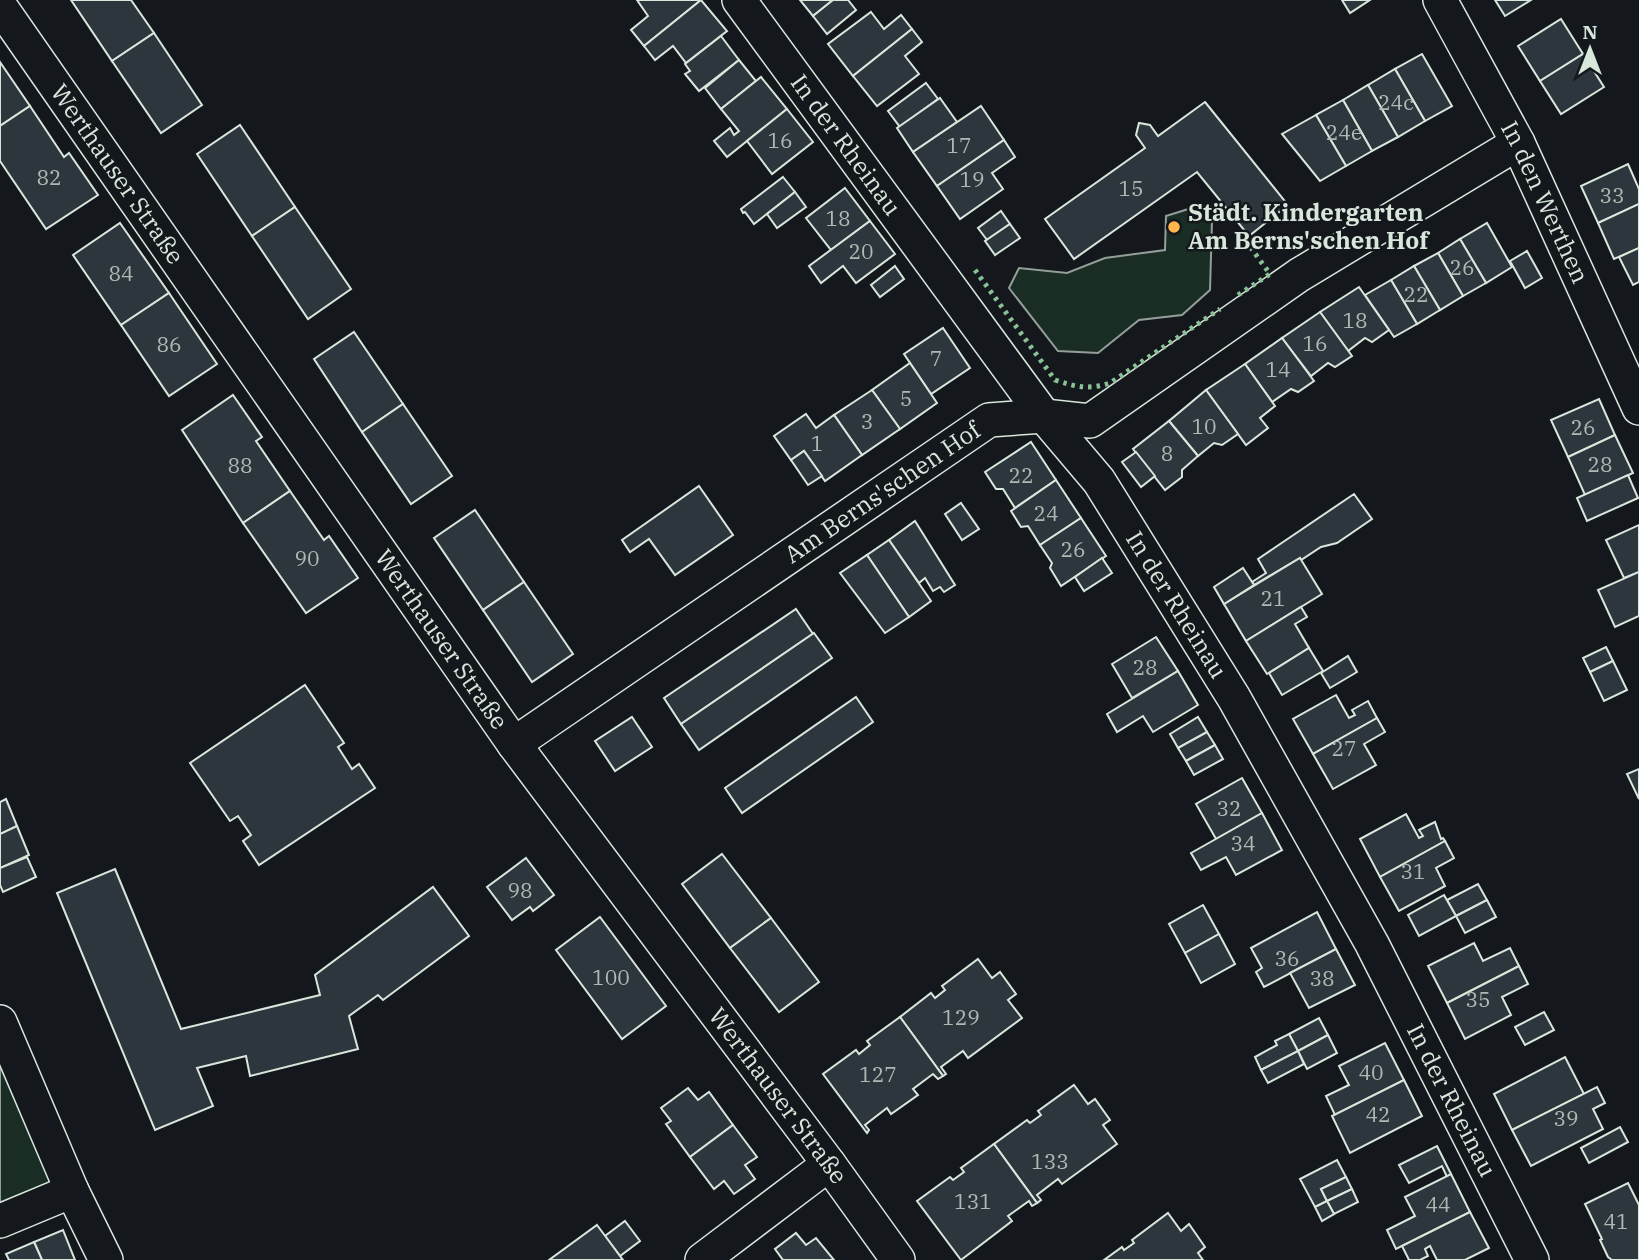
<svg xmlns="http://www.w3.org/2000/svg" width="1639" height="1260" viewBox="0 0 1639 1260" font-family="'IBM Plex Serif',serif">
	<style>
		.green { fill: #1a2d24; stroke: #939e99; stroke-width: 2 }
		.building { fill: #2c363c; stroke: #d8e6dc; stroke-width: 2 }
		.lines { fill: none; stroke-linecap: round; stroke-linejoin: round }
		.minor-casing { stroke: #d8e6dc; stroke-width: 36 }
		.minor { stroke: #14181c; stroke-width: 33 }
		.hedge { stroke: #8ac095; stroke-width: 5; stroke-dasharray: 3.5 5; stroke-linecap: butt }
		.poi-dot { fill: #ffb74d; stroke: #14181c; stroke-width: 2.5 }
		.labels { text-anchor: middle; stroke-width: 5; stroke-linejoin: round; paint-order: stroke }
		.number-label { font-size: 21px; fill: #adbab4 }
		.street-label { font-size: 24px; fill: #d8e6dc; stroke: #14181c }
		.poi-label { font-size: 24px; font-weight: bold; fill: #d8e6dc; stroke: #14181c; text-anchor: start }
	</style>
	<rect width="100%" height="100%" fill="#14181c"/>
	<g class="green">
		<path d="M1198,206L1212,221L1210,290L1182,315L1139,320L1098,353L1058,351L1009,288L1019,268L1067,273L1105,258L1165,250L1166,216Z"/>
		<path d="M0,1057L53,1181L0,1203Z"/>
	</g>
	<g class="building">
		<path d="M71,0H131L154,33L112,61Z"/>
		<path d="M637,0H701L644,46L631,30L648,16Z"/>
		<path d="M701,0L727,31L686,63L673,46L655,60L644,46Z"/>
		<path d="M800,0H833L813,16Z"/>
		<path d="M833,0H848L856,10L827,34L813,16Z"/>
		<path d="M1342,0H1370L1350,13Z"/>
		<path d="M1495,0H1531L1505,16Z"/>
		<path d="M871,12L884,29L901,15L912,29L853,76L828,44Z"/>
		<path d="M1561,19L1583,54L1540,81L1518,46Z"/>
		<path d="M912,29L922,42L905,56L919,74L877,106L853,76Z"/>
		<path d="M154,33L202,105L161,133L112,61Z"/>
		<path d="M721,36L739,60L699,91L685,74L690,71L685,64Z"/>
		<path d="M1422,54L1452,106L1425,121L1395,69Z"/>
		<path d="M1583,54L1604,87L1561,114L1540,81Z"/>
		<path d="M739,60L756,81L721,109L705,88Z"/>
		<path d="M0,62L30,106L0,126Z"/>
		<path d="M1395,69L1425,121L1398,137L1368,85Z"/>
		<path d="M761,77L787,109L727,157L714,141L730,128L734,135L739,131L721,109Z"/>
		<path d="M926,83L938,99L900,127L888,111Z"/>
		<path d="M1368,85L1398,137L1372,151L1343,100Z"/>
		<path d="M940,98L957,122L913,152L897,128Z"/>
		<path d="M1343,100L1372,151L1346,166L1316,115Z"/>
		<path d="M1205,102L1288,205L1249,236L1197,172L1074,259L1045,219L1145,148L1136,135L1139,123L1150,125L1158,136Z"/>
		<path d="M30,106L64,157L69,153L98,195L46,229L0,161V126Z"/>
		<path d="M981,106L1004,140L937,186L913,152Z"/>
		<path d="M787,109L813,142L772,174L747,141Z"/>
		<path d="M1316,115L1346,166L1320,181L1282,134Z"/>
		<path d="M240,125L295,207L252,236L197,154Z"/>
		<path d="M1004,140L1015,157L992,173L1003,189L960,219L937,186Z"/>
		<path d="M1628,164L1639,189V204L1598,223L1581,186Z"/>
		<path d="M783,177L795,192L754,224L745,212L743,213L741,209Z"/>
		<path d="M845,188L870,221L831,250L806,218Z"/>
		<path d="M795,192L806,207L777,228L767,214Z"/>
		<path d="M1639,204V248L1614,259L1598,223Z"/>
		<path d="M295,207L351,289L308,319L252,236Z"/>
		<path d="M1001,211L1010,224L987,240L978,228Z"/>
		<path d="M870,221L895,254L856,283L843,266L821,283L809,266Z"/>
		<path d="M120,223L169,293L121,325L73,255Z"/>
		<path d="M1487,223L1512,267L1486,283L1460,239Z"/>
		<path d="M1010,224L1020,238L995,255L985,241Z"/>
		<path d="M1460,239L1486,283L1463,296L1438,253Z"/>
		<path d="M1639,248V282L1633,285L1619,257Z"/>
		<path d="M1527,251L1542,278L1525,288L1510,261Z"/>
		<path d="M1438,253L1463,296L1440,310L1414,266Z"/>
		<path d="M895,266L904,279L880,297L871,285Z"/>
		<path d="M1414,266L1440,310L1417,324L1391,280Z"/>
		<path d="M1391,280L1417,324L1394,337L1365,295Z"/>
		<path d="M1359,287L1389,330L1372,342L1365,338L1348,351L1320,312Z"/>
		<path d="M169,293L217,364L169,396L121,325Z"/>
		<path d="M1320,312L1352,356L1335,367L1328,363L1311,376L1282,338Z"/>
		<path d="M943,328L970,368L931,394L904,354Z"/>
		<path d="M354,332L403,404L362,432L314,359Z"/>
		<path d="M1282,338L1314,381L1298,392L1291,389L1272,402L1245,364Z"/>
		<path d="M910,363L937,403L900,429L872,390Z"/>
		<path d="M1245,364L1275,406L1260,418L1268,428L1246,445L1206,390Z"/>
		<path d="M872,390L900,429L862,455L834,415Z"/>
		<path d="M1206,390L1238,434L1222,445L1214,443L1198,456L1169,421Z"/>
		<path d="M233,395L262,437L256,441L290,491L243,523L182,430Z"/>
		<path d="M1599,399L1615,435L1568,457L1551,420Z"/>
		<path d="M403,404L452,476L411,504L362,432Z"/>
		<path d="M806,414L816,428L834,415L862,455L825,481L804,451L791,460L774,436Z"/>
		<path d="M1169,421L1198,456L1182,470V477L1165,490L1133,449Z"/>
		<path d="M1615,435L1633,473L1585,495L1568,457Z"/>
		<path d="M1031,442L1056,480L1015,508L1003,489H996L985,472Z"/>
		<path d="M804,451L822,476L808,485L791,460Z"/>
		<path d="M1136,452L1155,476L1141,487L1122,462Z"/>
		<path d="M1628,475L1638,498L1587,521L1577,498Z"/>
		<path d="M1056,480L1081,518L1040,545L1028,526L1021,527L1011,511Z"/>
		<path d="M699,486L733,535L675,575L649,539L630,552L622,540Z"/>
		<path d="M290,491L324,540L329,536L358,578L306,613L243,523Z"/>
		<path d="M1354,494L1372,519L1337,543L1321,547L1301,560L1300,558L1254,585L1252,582L1266,573L1258,559Z"/>
		<path d="M961,503L979,529L962,540L945,514Z"/>
		<path d="M475,510L524,582L483,610L434,538Z"/>
		<path d="M1081,518L1106,556L1061,586L1050,568L1052,563L1040,545Z"/>
		<path d="M915,521L955,585L944,592L940,587L933,591L925,578L919,583L889,540Z"/>
		<path d="M1639,525V572L1624,578L1606,540Z"/>
		<path d="M889,540L931,601L909,617L867,555Z"/>
		<path d="M867,555L909,617L885,633L840,573Z"/>
		<path d="M1102,558L1112,573L1084,591L1075,577Z"/>
		<path d="M1300,558L1322,594L1246,641L1224,604Z"/>
		<path d="M1243,568L1254,585L1224,604L1214,587Z"/>
		<path d="M1639,572V616L1615,627L1598,590Z"/>
		<path d="M524,582L573,654L532,682L483,610Z"/>
		<path d="M1301,607L1307,617L1295,624L1309,648L1267,674L1246,641Z"/>
		<path d="M796,609L813,634L681,724L664,698Z"/>
		<path d="M814,633L832,658L699,750L681,724Z"/>
		<path d="M1156,637L1178,671L1132,698L1112,664Z"/>
		<path d="M1606,647L1613,661L1590,672L1583,658Z"/>
		<path d="M1309,648L1323,671L1282,695L1269,673Z"/>
		<path d="M1348,656L1357,672L1330,688L1321,673Z"/>
		<path d="M1613,661L1627,690L1604,701L1590,672Z"/>
		<path d="M1178,671L1198,705L1153,732L1143,716L1117,732L1107,714Z"/>
		<path d="M305,685L344,743L338,747L352,769L359,764L375,788L259,865L243,841L251,835L238,816L230,821L190,763Z"/>
		<path d="M1336,695L1349,718L1355,715L1352,710L1368,701L1377,718L1313,754L1293,719Z"/>
		<path d="M856,697L873,722L742,813L725,788Z"/>
		<path d="M632,717L652,747L615,771L595,741Z"/>
		<path d="M1198,717L1207,732L1178,748L1170,734Z"/>
		<path d="M1377,718L1385,732L1364,744L1376,765L1333,789L1313,754Z"/>
		<path d="M1207,732L1215,745L1186,761L1178,748Z"/>
		<path d="M1215,745L1223,759L1194,775L1186,761Z"/>
		<path d="M1639,769V799L1627,774Z"/>
		<path d="M1242,778L1262,813L1216,839L1196,804Z"/>
		<path d="M6,799L17,826L0,834V802Z"/>
		<path d="M1262,813L1282,850L1236,875L1226,857L1201,870L1191,853Z"/>
		<path d="M1406,814L1419,838L1423,836L1419,830L1435,822L1441,839L1443,838L1445,841L1380,877L1360,839Z"/>
		<path d="M17,826L29,855L0,868V834Z"/>
		<path d="M1445,841L1454,858L1436,868L1445,886L1399,911L1380,877Z"/>
		<path d="M722,854L771,918L730,948L682,884Z"/>
		<path d="M27,857L36,877L3,892L0,885V868Z"/>
		<path d="M526,858L554,895L533,911L530,907L512,920L487,887Z"/>
		<path d="M115,869L181,1029L320,995L315,975L433,887L469,936L383,1000L378,995L349,1016L358,1049L250,1076L246,1056L197,1068L213,1106L155,1130L57,893Z"/>
		<path d="M1478,884L1487,900L1456,916L1447,900Z"/>
		<path d="M1444,895L1456,916L1419,936L1408,915Z"/>
		<path d="M1487,900L1496,917L1465,933L1456,916Z"/>
		<path d="M1203,905L1219,934L1185,953L1169,924Z"/>
		<path d="M1317,912L1336,949L1264,987L1256,972L1262,968L1251,948Z"/>
		<path d="M600,917L666,1006L622,1039L556,950Z"/>
		<path d="M771,918L819,982L779,1012L730,948Z"/>
		<path d="M1219,934L1235,964L1201,983L1185,953Z"/>
		<path d="M1474,943L1483,961L1510,948L1519,966L1447,1003L1428,966Z"/>
		<path d="M1336,949L1355,985L1309,1008L1290,973Z"/>
		<path d="M978,959L992,978L1000,972L1016,994L1008,1000L1022,1018L968,1058L963,1051L941,1067L946,1074L943,1076L900,1017L931,993L935,998L945,990L942,986Z"/>
		<path d="M1519,966L1528,984L1502,997L1511,1015L1465,1039L1447,1003Z"/>
		<path d="M1544,1012L1554,1030L1525,1045L1515,1027Z"/>
		<path d="M900,1017L943,1076L938,1079L933,1074L913,1089L918,1095L891,1114L887,1108L865,1125L869,1130L867,1133L823,1074L856,1050L859,1054L870,1045L867,1041Z"/>
		<path d="M1319,1018L1328,1035L1298,1051L1289,1034Z"/>
		<path d="M1289,1034L1298,1051L1261,1070L1255,1057L1277,1045L1275,1041Z"/>
		<path d="M1328,1035L1337,1053L1307,1069L1298,1051Z"/>
		<path d="M1385,1043L1404,1080L1335,1115L1326,1096L1349,1085L1339,1066Z"/>
		<path d="M1298,1051L1304,1064L1268,1083L1261,1070Z"/>
		<path d="M1565,1057L1584,1094L1512,1130L1494,1094Z"/>
		<path d="M1404,1080L1422,1116L1350,1153L1332,1116Z"/>
		<path d="M1074,1085L1088,1104L1095,1099L1110,1120L1103,1125L1117,1144L1062,1184L1058,1179L1037,1195L1041,1200L1037,1203L994,1144L1027,1120L1030,1123L1041,1115L1038,1111Z"/>
		<path d="M1597,1087L1605,1103L1593,1109L1603,1129L1531,1166L1512,1130Z"/>
		<path d="M688,1088L698,1100L709,1092L733,1125L690,1157L666,1124L671,1121L661,1108Z"/>
		<path d="M733,1125L757,1157L745,1165L755,1179L734,1194L724,1181L714,1189L690,1157Z"/>
		<path d="M1620,1127L1628,1142L1589,1163L1581,1148Z"/>
		<path d="M994,1144L1037,1203L1032,1206L1029,1201L1008,1216L1012,1221L961,1260L917,1201L950,1177L953,1180L964,1172L961,1168Z"/>
		<path d="M1437,1146L1451,1174L1447,1177L1442,1166L1409,1183L1399,1165Z"/>
		<path d="M1337,1160L1346,1177L1321,1189L1327,1201L1315,1207L1300,1179Z"/>
		<path d="M1451,1174L1470,1212L1396,1249L1387,1230L1415,1216L1405,1197Z"/>
		<path d="M1346,1177L1352,1189L1327,1201L1321,1189Z"/>
		<path d="M1628,1183L1639,1205V1260H1612L1608,1257L1600,1240L1602,1239L1585,1204Z"/>
		<path d="M1352,1189L1358,1202L1334,1214L1327,1201Z"/>
		<path d="M1327,1201L1334,1214L1322,1221L1315,1207Z"/>
		<path d="M1470,1212L1489,1248L1465,1260H1437L1430,1246L1425,1249L1428,1256L1420,1260H1409L1402,1246Z"/>
		<path d="M1168,1213L1181,1231L1189,1224L1205,1247L1198,1253L1203,1260H1104L1122,1247L1124,1250L1134,1243L1132,1240Z"/>
		<path d="M625,1221L640,1241L620,1256L605,1236Z"/>
		<path d="M597,1225L623,1260H549Z"/>
		<path d="M63,1230L75,1260H42L34,1242Z"/>
		<path d="M796,1233L806,1245L816,1238L834,1260H783L775,1249Z"/>
		<path d="M34,1242L42,1260H9L6,1254Z"/>
	</g>
	<g class="lines">
		<defs>
			<g id="minor">
				<path id="s1" d="M739,0L1044,416L1099,481L1234,698L1372,944L1532,1260"/>
				<path id="s2" d="M1440,0L1518,143L1639,408"/>
				<path id="s3" d="M0,6L514,744L829,1164L898,1260"/>
				<path id="s4" d="M514,744L989,420L1044,416L1090,421L1299,275L1518,143"/>
				<path d="M0,1022L72,1191L106,1260"/>
				<path d="M0,1221L72,1191"/>
				<path d="M702,1260L829,1164"/>
			</g>
		</defs>
		<use href="#minor" class="minor-casing"/>
		<use href="#minor" class="minor"/>
		<g class="hedge">
			<path d="M975,270L1055,380C1076,387 1089,390 1110,383L1220,309"/>
			<path d="M1238,295L1270,274L1248,244L1249,236"/>
		</g>
	</g>
	<circle class="poi-dot" cx="1174" cy="227" r="7"/>
	<g class="labels">
		<g class="number-label">
			<text x="1396" y="110">24c</text>
			<text x="1344" y="140">24e</text>
			<text x="780" y="148">16</text>
			<text x="959" y="153">17</text>
			<text x="49" y="185">82</text>
			<text x="972" y="187">19</text>
			<text x="1131" y="196">15</text>
			<text x="1612" y="203">33</text>
			<text x="838" y="226">18</text>
			<text x="861" y="259">20</text>
			<text x="1462" y="275">26</text>
			<text x="121" y="281">84</text>
			<text x="1416" y="302">22</text>
			<text x="1355" y="328">18</text>
			<text x="1315" y="351">16</text>
			<text x="169" y="352">86</text>
			<text x="936" y="366">7</text>
			<text x="1278" y="377">14</text>
			<text x="906" y="406">5</text>
			<text x="867" y="429">3</text>
			<text x="1204" y="434">10</text>
			<text x="1583" y="435">26</text>
			<text x="817" y="451">1</text>
			<text x="1167" y="461">8</text>
			<text x="1600" y="472">28</text>
			<text x="240" y="473">88</text>
			<text x="1021" y="483">22</text>
			<text x="1046" y="521">24</text>
			<text x="1073" y="557">26</text>
			<text x="307" y="566">90</text>
			<text x="1273" y="606">21</text>
			<text x="1145" y="675">28</text>
			<text x="1344" y="756">27</text>
			<text x="1229" y="816">32</text>
			<text x="1243" y="851">34</text>
			<text x="1413" y="879">31</text>
			<text x="520" y="898">98</text>
			<text x="1287" y="966">36</text>
			<text x="611" y="985">100</text>
			<text x="1322" y="986">38</text>
			<text x="1478" y="1007">35</text>
			<text x="961" y="1025">129</text>
			<text x="1371" y="1080">40</text>
			<text x="878" y="1082">127</text>
			<text x="1378" y="1122">42</text>
			<text x="1566" y="1126">39</text>
			<text x="1050" y="1169">133</text>
			<text x="973" y="1209">131</text>
			<text x="1438" y="1212">44</text>
			<text x="1616" y="1229">41</text>
		</g>
		<g class="street-label">
			<text dy="8" stroke="none"><textPath href="#s1" startOffset="180">In der Rheinau</textPath></text>
			<text dy="8" stroke="none"><textPath href="#s3" startOffset="205">Werthauser Straße</textPath></text>
			<text dy="8" stroke="none"><textPath href="#s2" startOffset="228">In den Werthen</textPath></text>
			<text dy="8" stroke="none"><textPath href="#s4" startOffset="446">Am Berns'schen Hof</textPath></text>
			<text dy="8" stroke="none"><textPath href="#s1" startOffset="747">In der Rheinau</textPath></text>
			<text dy="8" stroke="none"><textPath href="#s3" startOffset="772">Werthauser Straße</textPath></text>
			<text dy="8" stroke="none"><textPath href="#s3" startOffset="1339">Werthauser Straße</textPath></text>
			<text dy="8" stroke="none"><textPath href="#s1" startOffset="1314">In der Rheinau</textPath></text>
		</g>
		<g class="poi-label">
			<text x="1188" y="221">Städt. Kindergarten<tspan x="1188" dy="28">Am Berns'schen Hof</tspan></text>
		</g>
	</g>
	<g transform="translate(1590 49)" stroke="#14181c" stroke-width="5" paint-order="stroke">
	<path d="M0-5L12 26L0 18L-12 26Z" fill="#d8e6dc"/>
	<text y="-10" font-size="19" font-weight="bold" text-anchor="middle" fill="#d8e6dc">N</text>
	</g>
</svg>
